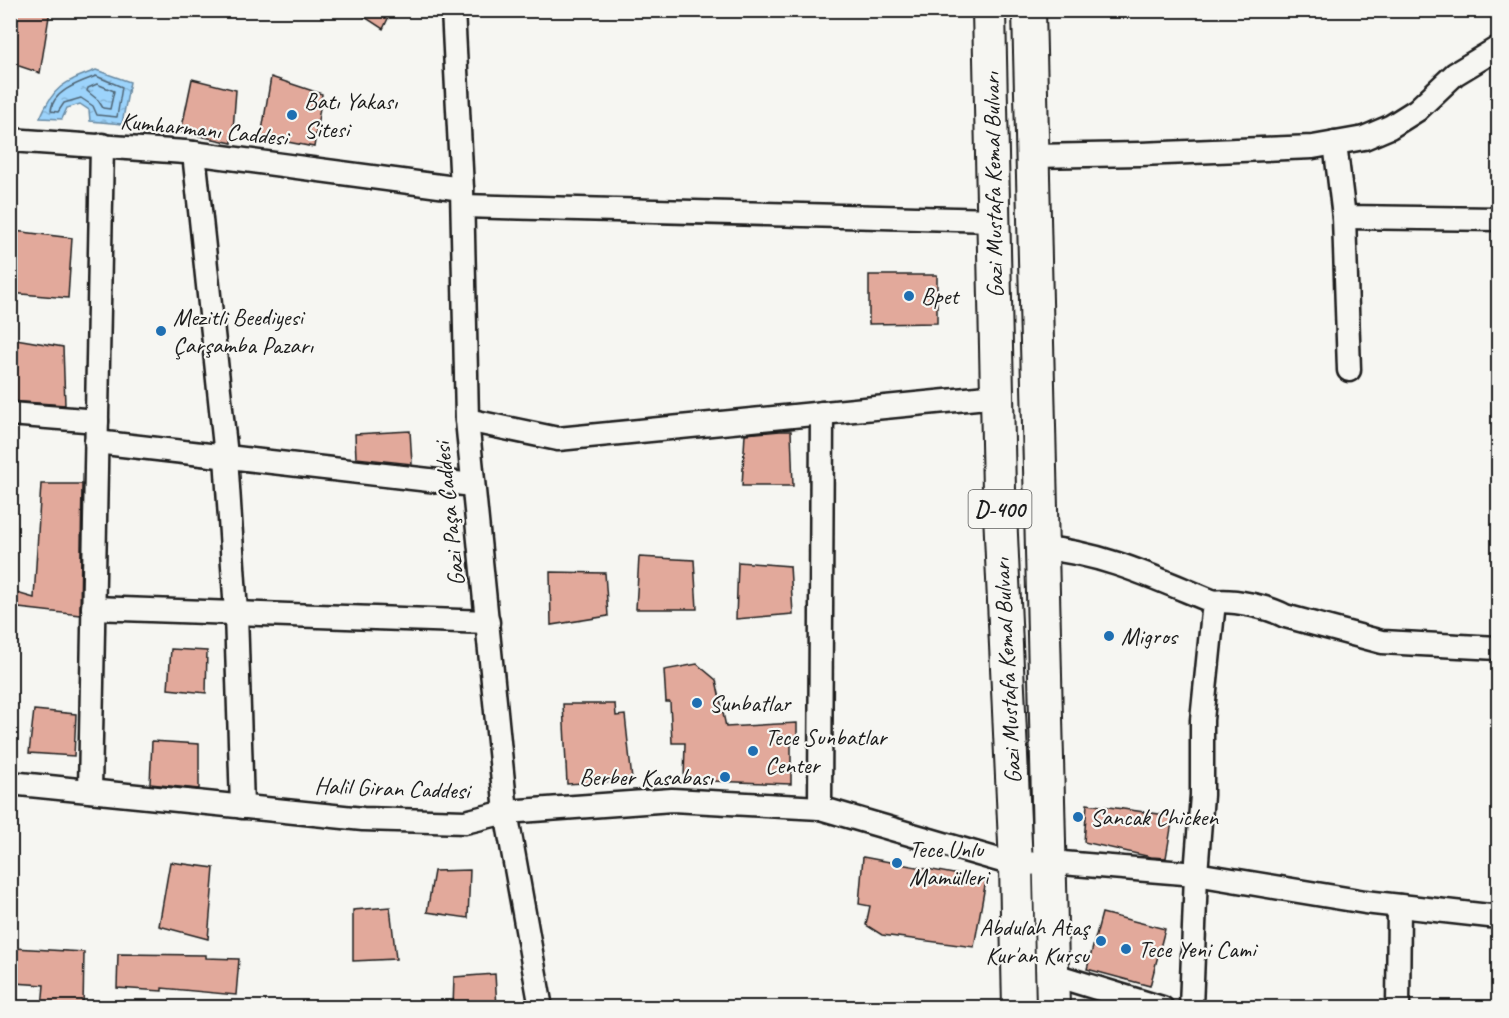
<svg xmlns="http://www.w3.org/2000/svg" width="1509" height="1018" viewBox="0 0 1509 1018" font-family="Caveat,sans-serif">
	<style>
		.water { fill: url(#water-ripples); stroke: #698aa2; stroke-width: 1.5 }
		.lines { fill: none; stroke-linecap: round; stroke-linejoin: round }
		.shore { stroke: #4f6575; stroke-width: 1.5 }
		.building { fill: #e2a99b; stroke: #1c1c1c; stroke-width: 1.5 }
		.minor-casing { stroke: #1c1c1c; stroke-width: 27 }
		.highway-casing { stroke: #1c1c1c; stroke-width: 36 }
		.minor { stroke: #f6f6f2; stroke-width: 22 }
		.highway { stroke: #f6f6f2; stroke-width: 32 }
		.poi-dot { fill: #1f6fb2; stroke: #f6f6f2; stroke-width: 2 }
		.labels { text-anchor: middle; stroke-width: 4.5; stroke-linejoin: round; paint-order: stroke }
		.shield { fill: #f6f6f2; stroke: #5d5d5c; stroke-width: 1.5 }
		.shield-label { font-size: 22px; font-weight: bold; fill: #1c1c1c }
		.poi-label { font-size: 24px; fill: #1c1c1c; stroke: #f6f6f2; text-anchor: start }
		.street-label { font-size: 24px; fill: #1c1c1c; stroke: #f6f6f2 }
	</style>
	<defs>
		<pattern id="water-ripples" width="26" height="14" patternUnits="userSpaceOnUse" patternTransform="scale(1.5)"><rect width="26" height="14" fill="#9cd3fb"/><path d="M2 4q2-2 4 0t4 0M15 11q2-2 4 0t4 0" fill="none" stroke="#86b5d7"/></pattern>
	</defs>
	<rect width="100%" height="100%" fill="#f6f6f2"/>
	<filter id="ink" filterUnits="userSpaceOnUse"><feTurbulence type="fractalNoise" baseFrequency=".0167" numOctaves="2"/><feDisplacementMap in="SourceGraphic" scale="12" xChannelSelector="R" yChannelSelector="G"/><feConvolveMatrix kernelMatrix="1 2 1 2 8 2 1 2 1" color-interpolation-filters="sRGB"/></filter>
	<g filter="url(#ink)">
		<path class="water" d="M96,70L130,82L122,124L90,121L89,110L80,104L67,108L62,119L40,118C54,85 65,82 96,70Z"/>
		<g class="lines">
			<g class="shore">
				<path d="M96,76L122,87L117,117L97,115L93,106L81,98L64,103L58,112L51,111C52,91 80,82 96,76Z"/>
				<path d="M97,84L114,91L110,109L103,108L98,100L87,91L88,88Z"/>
			</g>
		</g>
		<g class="building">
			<path d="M10,10H50L40,73L10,63Z"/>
			<path d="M354,10H392L383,29Z"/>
			<path d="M271,77L322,94L314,147L261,137Z"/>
			<path d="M192,79L236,90L232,143L181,132Z"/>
			<path d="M14,231L72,238L68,298L10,293Z"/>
			<path d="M869,275H937V323L869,324Z"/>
			<path d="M10,338L63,347L65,405L10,401Z"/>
			<path d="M410,431L412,464L356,458L355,434Z"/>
			<path d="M780,431H791L793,486H742L745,434Z"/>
			<path d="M41,484H82L80,615L10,607V591L34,598Z"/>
			<path d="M639,557L694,560L697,609H636Z"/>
			<path d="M738,562L790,566L793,614L736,619Z"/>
			<path d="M550,572L605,573L608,616L551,625Z"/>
			<path d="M171,649L207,651L206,693L168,689Z"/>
			<path d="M697,664L716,680L726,727L797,723V742H791V784L684,780L685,743H672L670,702H666L664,670Z"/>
			<path d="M563,704H615L616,716L625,715L632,780L567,784Z"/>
			<path d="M34,710L76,714L74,756L29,753Z"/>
			<path d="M152,741L199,744V789L150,784Z"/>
			<path d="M1087,804L1173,816L1166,858L1151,857L1084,842Z"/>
			<path d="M863,857L986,880L974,947L882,935L866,925L870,906L859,904Z"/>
			<path d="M170,862L214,868L208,939L159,926Z"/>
			<path d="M470,870L468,918L427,912L434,871Z"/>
			<path d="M390,907L396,959L353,961V910Z"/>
			<path d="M1102,913L1165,929L1150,986L1087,969Z"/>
			<path d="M14,948L84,952L83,1008H42L44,985L14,983Z"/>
			<path d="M118,954L206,955V958L239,959L236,995L162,988V991L117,988Z"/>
			<path d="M495,974L497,1008H453L454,977Z"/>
		</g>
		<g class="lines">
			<defs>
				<g id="minor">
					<path d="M453,10L462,189L467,420L506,812L541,1008"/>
					<path d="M10,140L185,152L462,189"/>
					<path d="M1335,143L1344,217L1498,219"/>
					<path d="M194,153L226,456L236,613L242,807"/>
					<path d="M1033,156L1140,154L1313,147L1364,138L1390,127L1417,110L1455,74L1498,48"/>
					<path d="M463,206L994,220"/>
					<path d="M1344,217L1349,370"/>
					<path d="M10,414L97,421"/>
					<path d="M467,420L558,439L997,396"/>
					<path d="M96,442L473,485"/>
					<path d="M1042,548C1104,553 1157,579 1214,602C1232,599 1269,607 1285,616L1382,642L1498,648"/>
					<path d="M93,608L488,622"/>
					<path d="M10,783L363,819L465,822L506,812L672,800L820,808L1016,865L1050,862L1196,874L1365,902L1498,917"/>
					<path d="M90,791L102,145"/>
					<path d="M820,808L822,413"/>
					<path d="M1051,974L1162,1008"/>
					<path d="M1191,1008L1196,874L1202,795V720L1214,602"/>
					<path d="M1398,1008L1399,906"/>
				</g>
				<g id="highway">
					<path d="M989,10L999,491L1016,865L1019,1008"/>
					<path d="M1029,10L1053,1008"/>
				</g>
			</defs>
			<use href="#minor" class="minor-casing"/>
			<use href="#highway" class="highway-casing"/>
			<use href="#minor" class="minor"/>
			<use href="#highway" class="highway"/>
		</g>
	</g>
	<g class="poi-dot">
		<circle cx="292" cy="115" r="6"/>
		<circle cx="909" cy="296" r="6"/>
		<circle cx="161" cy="331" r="6"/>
		<circle cx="1109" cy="636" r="6"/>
		<circle cx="697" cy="703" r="6"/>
		<circle cx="753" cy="751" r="6"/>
		<circle cx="725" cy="777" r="6"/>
		<circle cx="1078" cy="817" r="6"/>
		<circle cx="897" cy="863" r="6"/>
		<circle cx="1101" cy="941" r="6"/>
		<circle cx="1126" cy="949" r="6"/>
	</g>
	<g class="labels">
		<rect class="shield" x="968.5" y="490" width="63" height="38" rx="4.5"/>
		<g class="shield-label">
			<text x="1000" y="517">D-400</text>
		</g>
		<g class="poi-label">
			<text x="304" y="109">Batı Yakası<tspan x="304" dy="28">Sitesi</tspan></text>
			<text x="921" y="304">Bpet</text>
			<text x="173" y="325">Mezitli Beediyesi<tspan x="173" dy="28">Çarşamba Pazarı</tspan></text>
			<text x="1121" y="644">Migros</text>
			<text x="709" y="711">Sunbatlar</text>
			<text x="765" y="745">Tece Sunbatlar<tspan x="765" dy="28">Center</tspan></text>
			<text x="713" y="785" text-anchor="end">Berber Kasabası</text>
			<text x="1090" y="825">Sancak Chicken</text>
			<text x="909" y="857">Tece Unlu<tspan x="909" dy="28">Mamülleri</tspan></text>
			<text x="1089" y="935" text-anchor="end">Abdulah Ataş<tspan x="1089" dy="28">Kur'an Kursu</tspan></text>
			<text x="1138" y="957">Tece Yeni Cami</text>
		</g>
		<g class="street-label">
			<text transform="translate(204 129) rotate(6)" y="8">Kumharmanı Caddesi</text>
			<text transform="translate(993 185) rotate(-91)" y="8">Gazi Mustafa Kemal Bulvarı</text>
			<text transform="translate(449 514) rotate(-96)" y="8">Gazi Paşa Caddesi</text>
			<text transform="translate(1007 671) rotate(-93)" y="8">Gazi Mustafa Kemal Bulvarı</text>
			<text transform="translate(392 788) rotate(2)" y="8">Halil Giran Caddesi</text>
		</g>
	</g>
	<rect width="1509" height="1018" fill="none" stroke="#f6f6f2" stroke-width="36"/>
	<rect x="18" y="18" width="1473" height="982" fill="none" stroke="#1c1c1c" stroke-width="2" filter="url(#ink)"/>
</svg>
